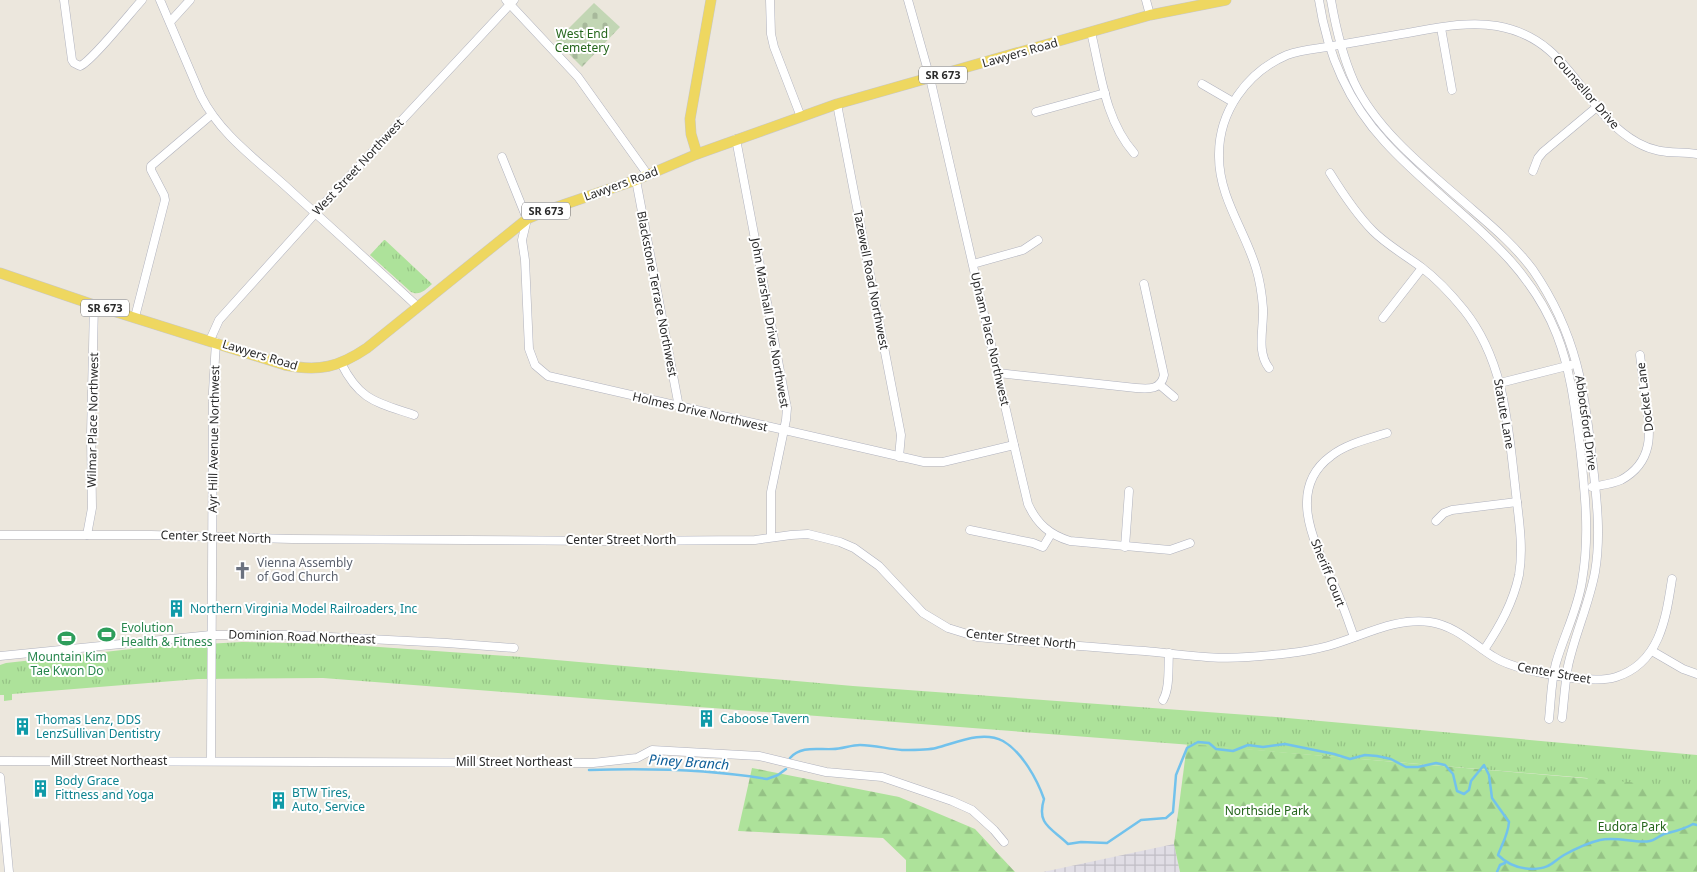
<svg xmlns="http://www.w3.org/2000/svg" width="1697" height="872" viewBox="0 0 1697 872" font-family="'Noto Sans',sans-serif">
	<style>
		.industrial { fill: url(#industrial-grid) }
		.grass { fill: url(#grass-tufts) }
		.forest { fill: url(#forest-firs) }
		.cemetery { fill: url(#cemetery-stones) }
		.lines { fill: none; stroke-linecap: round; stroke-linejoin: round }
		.stream { stroke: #72c2ec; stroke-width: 2.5 }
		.minor-casing { stroke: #b0b2be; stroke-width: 9 }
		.major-casing { stroke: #c8c8c8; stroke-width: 11 }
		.minor { stroke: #fff; stroke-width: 8 }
		.major { stroke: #eed760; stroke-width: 10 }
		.labels { text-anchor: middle; stroke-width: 4; stroke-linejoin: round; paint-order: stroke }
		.shield { fill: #fff; stroke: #6a6a6a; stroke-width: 1 }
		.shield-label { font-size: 11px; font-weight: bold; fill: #2a2a2a }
		.park-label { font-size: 12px; fill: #25661c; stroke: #fff }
		.street-label { font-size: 12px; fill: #2a2a2a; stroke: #fff }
		.worship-label { font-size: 12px; fill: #5b616d; stroke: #fff; text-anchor: start }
		.culture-label { font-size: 12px; fill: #0d838f; stroke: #fff; text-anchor: start }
		.leisure-label { font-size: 12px; fill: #27864d; stroke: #fff; text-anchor: start }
		.water-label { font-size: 14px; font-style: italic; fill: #105f99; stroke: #fff }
	</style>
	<defs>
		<pattern id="industrial-grid" width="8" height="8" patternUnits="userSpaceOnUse" patternTransform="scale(1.25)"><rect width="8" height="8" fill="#e0dde5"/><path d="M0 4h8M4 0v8" fill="none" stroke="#c0bec5"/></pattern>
		<pattern id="grass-tufts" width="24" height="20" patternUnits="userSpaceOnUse" patternTransform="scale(1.25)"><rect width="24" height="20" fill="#ade29a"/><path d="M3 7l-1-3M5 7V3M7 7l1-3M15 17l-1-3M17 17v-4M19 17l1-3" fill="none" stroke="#95c285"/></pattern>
		<pattern id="forest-firs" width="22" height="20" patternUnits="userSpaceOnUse" patternTransform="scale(1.25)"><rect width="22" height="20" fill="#ade29a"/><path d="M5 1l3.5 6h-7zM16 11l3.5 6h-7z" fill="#95c285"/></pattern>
		<pattern id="cemetery-stones" width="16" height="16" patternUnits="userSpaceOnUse" patternTransform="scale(1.25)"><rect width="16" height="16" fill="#c2d6b4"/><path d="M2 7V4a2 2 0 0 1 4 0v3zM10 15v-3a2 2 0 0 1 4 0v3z" fill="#a7b89b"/></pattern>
	</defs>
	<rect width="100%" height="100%" fill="#ece7dd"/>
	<path class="industrial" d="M1174,844L1180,872H1043Z"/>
	<g class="grass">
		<path d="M384,240H385L432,284C425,290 420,296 411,292L370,255Z"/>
		<path d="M242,642L337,644L522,657L853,686L1276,717L1697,755V872L1587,778L1205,746L323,678L198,679L12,694V700L4,701V695H0V665L6,663L149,647Z"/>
	</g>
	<g class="forest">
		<path d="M1187,744L1697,788V872H1180L1174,844Z"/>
		<path d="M752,768L899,797L975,829L1015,872H906V860L883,838L738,831Z"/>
	</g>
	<path class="cemetery" d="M594,3L620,27L582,67L556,41Z"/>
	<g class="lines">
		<g class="stream">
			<path d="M790,758C801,745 819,750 833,749C842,749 851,745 860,745C874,745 888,749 902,750C909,750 929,750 936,748C956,743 982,730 1003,741C1022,752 1037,779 1044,799C1036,825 1052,828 1068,844L1081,842L1107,843L1141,820L1166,818L1173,812L1176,775L1187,748L1198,742L1209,743L1216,749L1233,751L1248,745L1263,747L1285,744L1334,754L1350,759L1365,755L1377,756L1391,759L1406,767H1418L1436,763L1445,765L1453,774L1457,791L1464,794L1469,790L1471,781L1484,765L1489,775L1492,798L1509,822C1508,835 1502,844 1498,855C1507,864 1520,869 1533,869C1551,868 1551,863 1564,855C1575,849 1587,843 1600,840C1617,836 1636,844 1650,841C1655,840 1659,836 1664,834C1675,831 1683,830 1693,824L1697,825"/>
			<path d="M589,770C648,768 708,769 767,779L778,775L786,769"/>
			<path d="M1497,872L1500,865L1505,863"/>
		</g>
		<defs>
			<g id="minor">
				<path d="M64,0L72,60L74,63L80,66C91,62 131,12 142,0"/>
				<path d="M160,0L201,96C221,136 260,162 292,192C334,230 376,268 418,307"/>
				<path d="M506,0L578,77L648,175"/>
				<path d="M770,0L771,34L774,47L801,117"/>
				<path d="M908,0L930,78L1014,445L1028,504C1037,524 1050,535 1070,541L1170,550L1190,543"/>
				<path d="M1146,0L1150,15"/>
				<path d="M1319,0C1327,53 1348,102 1385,142C1445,208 1523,248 1557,335C1571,371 1575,409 1580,447C1585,492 1590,536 1582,581C1578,609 1564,635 1556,663C1551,681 1551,701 1549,719"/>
				<path d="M1331,0C1336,29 1342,55 1354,82C1378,133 1431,173 1473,210C1494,228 1516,247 1533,270C1578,336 1584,390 1593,466C1597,501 1601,537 1595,572C1589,604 1575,634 1568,666C1565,683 1564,701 1562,718"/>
				<path d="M170,22L190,0"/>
				<path d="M1441,28L1452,90"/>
				<path d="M1091,32C1101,74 1105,120 1134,153"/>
				<path d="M1202,84L1233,102"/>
				<path d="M837,104L901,435L899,457"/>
				<path d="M1036,112L1105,93"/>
				<path d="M736,139L787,408L786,420L771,492V537"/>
				<path d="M502,157L527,219L522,240L525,260L529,349L535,365L548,376L924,462H943L1014,445"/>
				<path d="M1533,171L1538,158L1543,152L1598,106"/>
				<path d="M1330,173C1343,194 1356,214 1373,231C1387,245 1405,255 1421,267C1437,279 1451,294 1464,310C1504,360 1508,424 1515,485C1518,515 1524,545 1519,575C1513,603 1500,626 1484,650"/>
				<path d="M636,180L679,407"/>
				<path d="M973,264L1023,250L1038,240"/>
				<path d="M135,317L165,200L164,195L151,170V166L211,115"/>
				<path d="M1383,318L1422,268"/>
				<path d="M210,340L219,320L320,208L514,0"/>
				<path d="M341,363C360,401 376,402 414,415"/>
				<path d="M1269,368C1256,351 1264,328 1263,308C1262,295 1260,281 1256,268C1245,231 1219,197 1219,157C1218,112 1247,72 1287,55C1300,50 1314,49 1327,47C1350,43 1373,39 1396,35C1428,30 1464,20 1497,26C1573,39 1580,111 1638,143C1660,155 1674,151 1697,154"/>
				<path d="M998,373L1136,388C1149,389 1161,390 1164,375L1144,284"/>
				<path d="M1500,383L1571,365"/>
				<path d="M1160,385L1174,397"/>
				<path d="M1592,487C1602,485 1612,484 1621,480C1654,462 1651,432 1646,402C1644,386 1642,371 1640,355"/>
				<path d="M1436,521L1444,513L1452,510L1517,502"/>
				<path d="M970,530L1033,543L1043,547L1051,534"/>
				<path d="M0,535H151L292,539L610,541L755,540L791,535L808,534L840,542L854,548L879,566L923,613L948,628L977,637C1033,642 1089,647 1145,651C1179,654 1213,660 1247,657C1274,655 1302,653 1328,646C1361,637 1395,617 1430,622C1456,626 1473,644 1494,657C1516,671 1592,685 1616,677C1660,663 1666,618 1672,579"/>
				<path d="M87,535L92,508L91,435L94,305"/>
				<path d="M1125,547L1129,491"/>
				<path d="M1354,637C1349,623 1344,608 1338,594C1320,553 1282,492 1331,456C1346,444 1368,439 1387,433"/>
				<path d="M1652,651L1683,669L1697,674"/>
				<path d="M0,656L211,635H291L447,643L514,648"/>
				<path d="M1163,700C1170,688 1168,667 1169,653"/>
				<path d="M0,761L593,763L637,758L652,750L759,756L826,772L882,777L952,801L972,810L994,830L1004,842"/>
				<path d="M211,761L213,391L216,342"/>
				<path d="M0,777L9,872"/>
			</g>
			<g id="major">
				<path d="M697,154L691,134L690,119L711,0"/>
				<path d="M0,273L94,305L285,365C319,372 339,367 367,348L527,219L548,210L636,180L697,154L837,104L1150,15L1226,0"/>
			</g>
		</defs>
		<use href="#minor" class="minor-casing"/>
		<use href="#major" class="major-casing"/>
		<use href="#minor" class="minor"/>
		<use href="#major" class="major"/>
	</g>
	<defs>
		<symbol id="church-bare" viewBox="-9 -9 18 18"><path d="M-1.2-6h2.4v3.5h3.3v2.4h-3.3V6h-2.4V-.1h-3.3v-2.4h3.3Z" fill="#6b7280" stroke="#fff" stroke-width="2.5" paint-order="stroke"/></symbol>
		<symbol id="building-bare" viewBox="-9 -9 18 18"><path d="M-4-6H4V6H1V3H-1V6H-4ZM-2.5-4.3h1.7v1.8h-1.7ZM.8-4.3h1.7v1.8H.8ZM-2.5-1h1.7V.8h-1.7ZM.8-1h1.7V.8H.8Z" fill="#0f9aa8" stroke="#fff" stroke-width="2.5" paint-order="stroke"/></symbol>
		<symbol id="stadium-bare" viewBox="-9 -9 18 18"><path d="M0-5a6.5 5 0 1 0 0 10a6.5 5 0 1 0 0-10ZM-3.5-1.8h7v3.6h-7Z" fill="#2e9e5b" stroke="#fff" stroke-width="2.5" paint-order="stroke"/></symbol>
	</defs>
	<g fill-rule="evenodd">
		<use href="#church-bare" x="230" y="558" width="25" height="25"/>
		<use href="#building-bare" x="164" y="596" width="25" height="25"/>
		<use href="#stadium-bare" x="94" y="622" width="25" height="25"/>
		<use href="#stadium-bare" x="54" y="626" width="25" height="25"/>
		<use href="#building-bare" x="694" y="706" width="25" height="25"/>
		<use href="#building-bare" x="10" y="714" width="25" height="25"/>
		<use href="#building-bare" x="28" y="776" width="25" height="25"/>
		<use href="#building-bare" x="266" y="788" width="25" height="25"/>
	</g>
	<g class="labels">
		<g class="shield">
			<rect x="919" y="66.5" width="48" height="17" rx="4"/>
			<rect x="522" y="202.5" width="48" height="17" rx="4"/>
			<rect x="81" y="299.5" width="48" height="17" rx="4"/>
		</g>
		<g class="shield-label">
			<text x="943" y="79">SR 673</text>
			<text x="546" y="215">SR 673</text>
			<text x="105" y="312">SR 673</text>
		</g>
		<g class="park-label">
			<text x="582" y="38">West End<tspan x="582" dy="14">Cemetery</tspan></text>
			<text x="1267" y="815">Northside Park</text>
			<text x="1632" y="831">Eudora Park</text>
		</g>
		<g class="street-label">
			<text transform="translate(1020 53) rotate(-16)" y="4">Lawyers Road</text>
			<text transform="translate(1586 92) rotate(49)" y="4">Counsellor Drive</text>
			<text transform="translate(358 167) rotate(-47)" y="4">West Street Northwest</text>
			<text transform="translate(621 184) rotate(-20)" y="4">Lawyers Road</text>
			<text transform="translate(871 280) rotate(79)" y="4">Tazewell Road Northwest</text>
			<text transform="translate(657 294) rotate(79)" y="4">Blackstone Terrace Northwest</text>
			<text transform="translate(770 323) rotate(80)" y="4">John Marshall Drive Northwest</text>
			<text transform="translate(990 339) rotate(77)" y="4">Upham Place Northwest</text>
			<text transform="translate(260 355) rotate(17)" y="4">Lawyers Road</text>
			<text transform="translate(1645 397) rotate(-97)" y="4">Docket Lane</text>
			<text transform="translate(700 412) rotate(13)" y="4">Holmes Drive Northwest</text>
			<text transform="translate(1504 414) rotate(80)" y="4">Statute Lane</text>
			<text transform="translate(93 420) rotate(-89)" y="4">Wilmar Place Northwest</text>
			<text transform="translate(1586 423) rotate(82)" y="4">Abbotsford Drive</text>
			<text transform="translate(214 439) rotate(-89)" y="4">Ayr Hill Avenue Northwest</text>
			<text transform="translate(216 537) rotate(2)" y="4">Center Street North</text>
			<text x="621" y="544">Center Street North</text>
			<text transform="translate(1328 573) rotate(68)" y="4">Sheriff Court</text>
			<text transform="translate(302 637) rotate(2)" y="4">Dominion Road Northeast</text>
			<text transform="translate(1021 639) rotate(6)" y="4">Center Street North</text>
			<text transform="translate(1554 673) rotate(10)" y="4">Center Street</text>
			<text x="109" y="765">Mill Street Northeast</text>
			<text x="514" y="766">Mill Street Northeast</text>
		</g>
		<g class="worship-label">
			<text x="257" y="567">Vienna Assembly<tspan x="257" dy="14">of God Church</tspan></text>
		</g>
		<g class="culture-label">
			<text x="190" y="613">Northern Virginia Model Railroaders, Inc</text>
			<text x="720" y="723">Caboose Tavern</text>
			<text x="36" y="724">Thomas Lenz, DDS<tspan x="36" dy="14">LenzSullivan Dentistry</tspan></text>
			<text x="55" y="785">Body Grace<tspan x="55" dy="14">Fittness and Yoga</tspan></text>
			<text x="292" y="797">BTW Tires,<tspan x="292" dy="14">Auto, Service</tspan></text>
		</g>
		<g class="leisure-label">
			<text x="121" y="632">Evolution<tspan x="121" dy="14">Health &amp; Fitness</tspan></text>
			<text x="67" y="661" text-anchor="middle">Mountain Kim<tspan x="67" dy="14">Tae Kwon Do</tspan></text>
		</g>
		<g class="water-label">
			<text transform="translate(689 762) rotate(4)" y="5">Piney Branch</text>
		</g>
	</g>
</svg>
